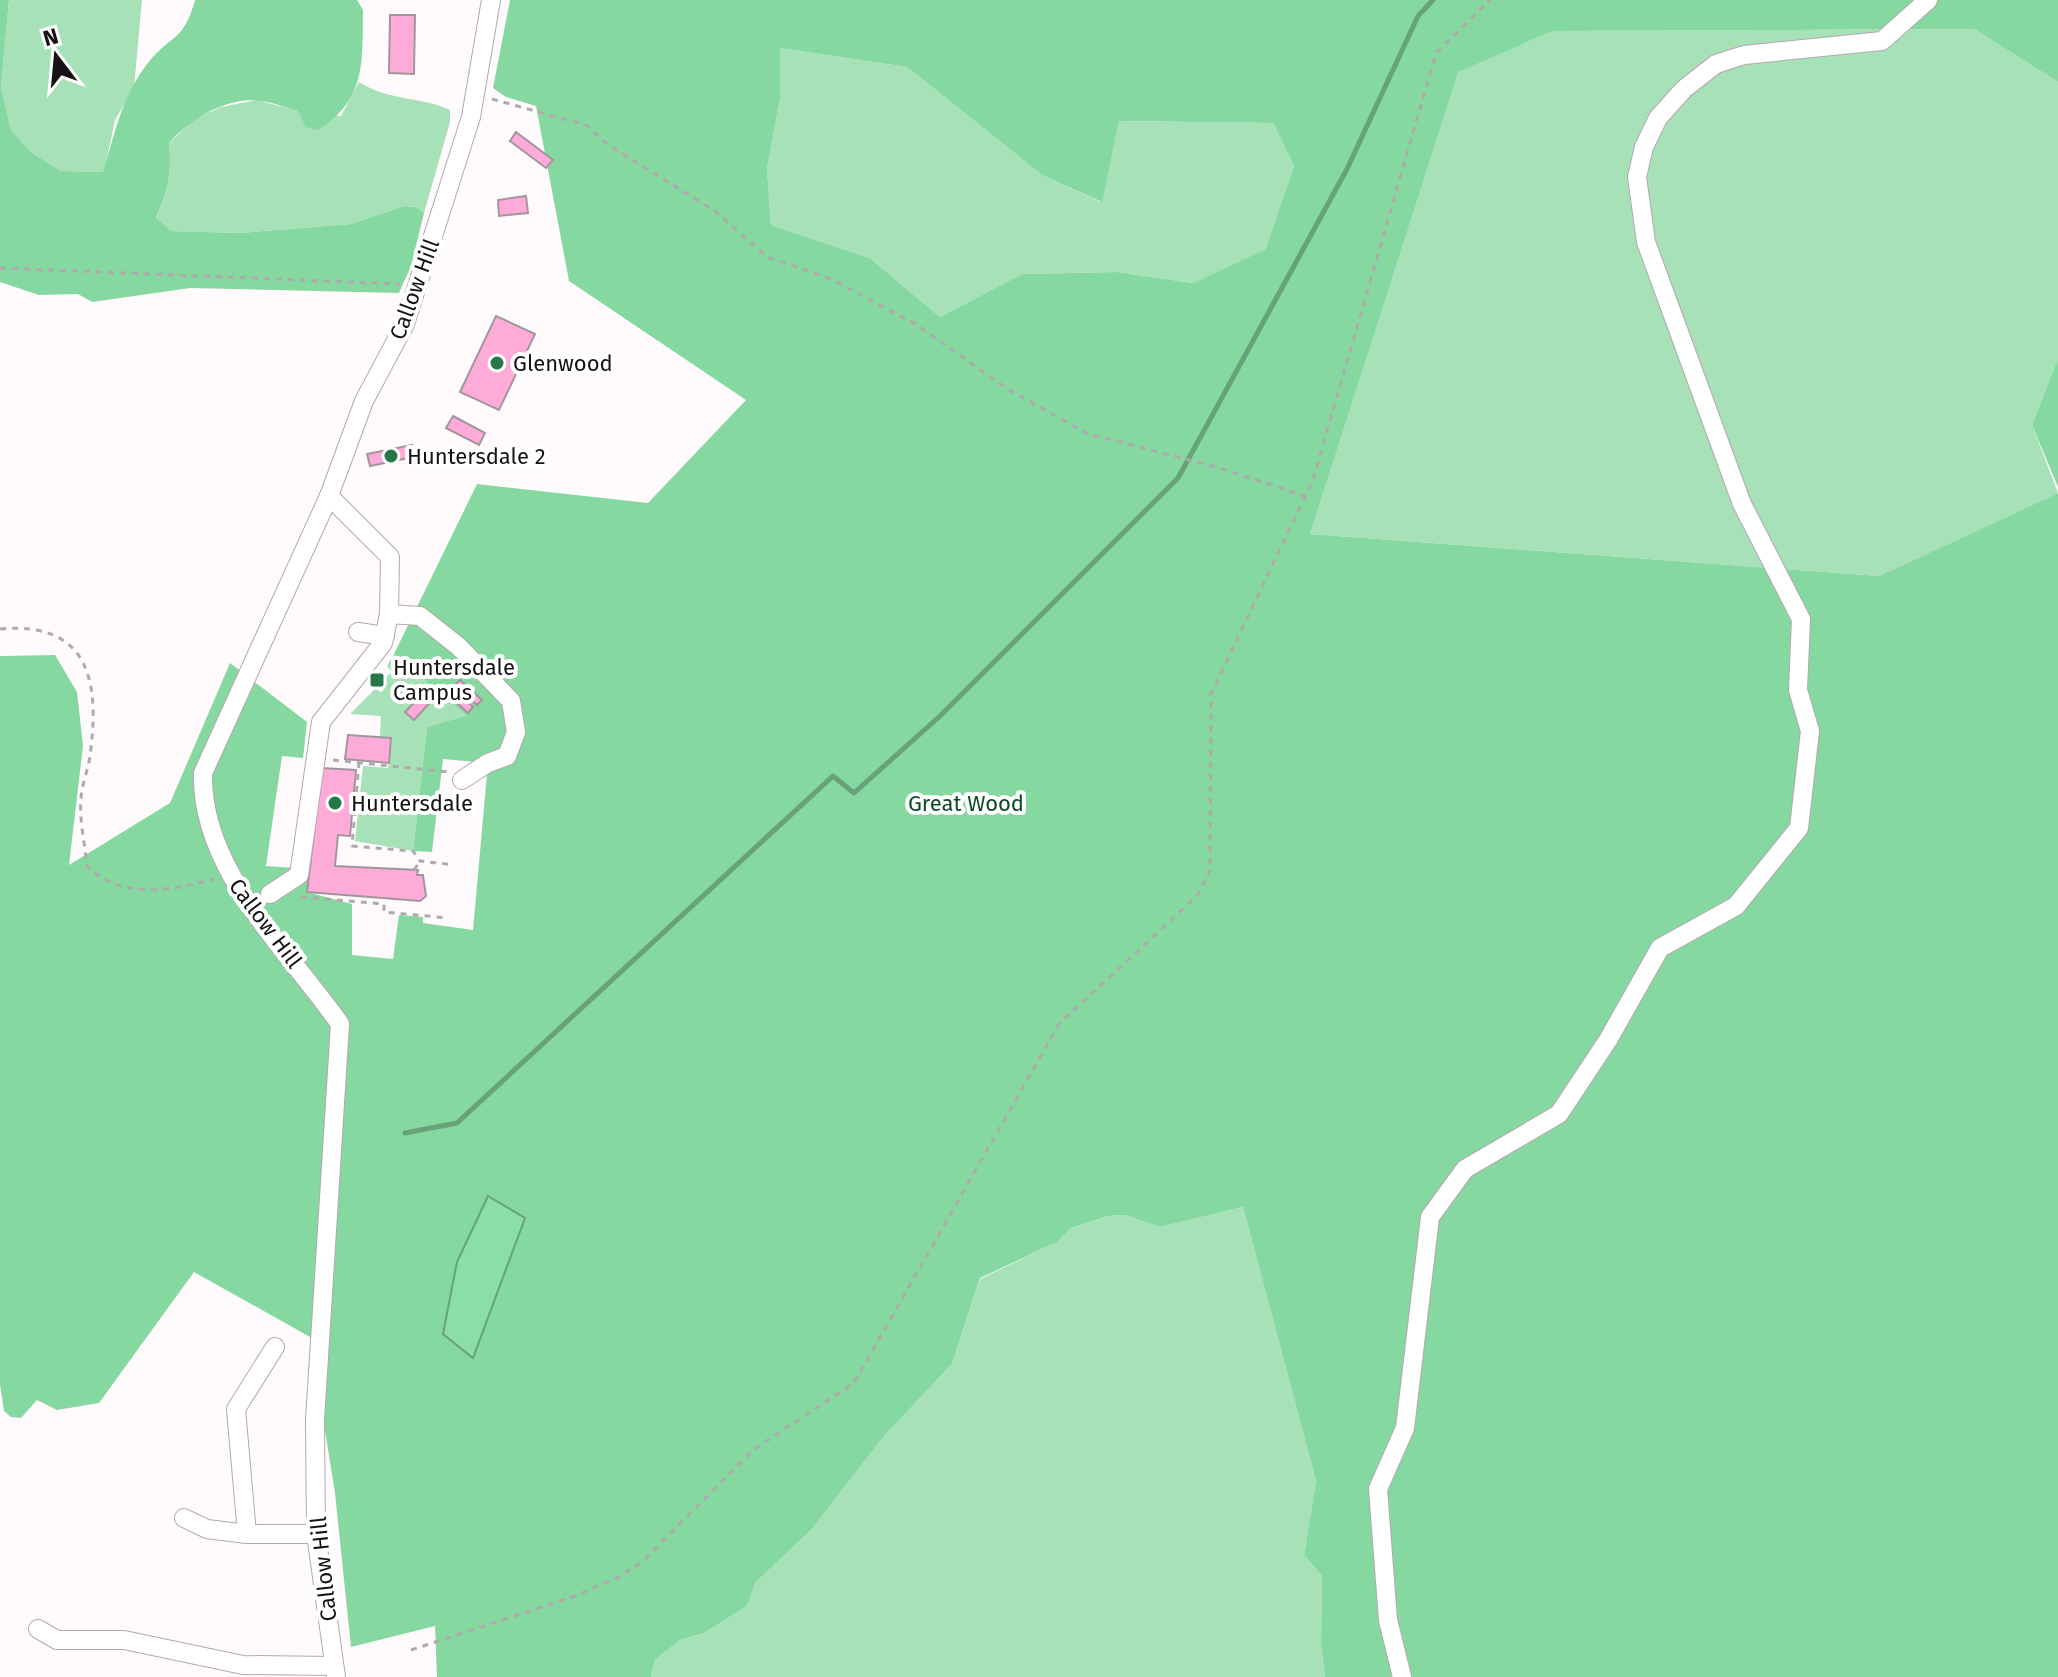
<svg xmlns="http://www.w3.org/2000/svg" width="2058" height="1677" viewBox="0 0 2058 1677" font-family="'Fira Sans',sans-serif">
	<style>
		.green { fill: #a7e1b8 }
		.forest { fill: #85d8a0; fill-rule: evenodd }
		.water { fill: #8bdfa6; stroke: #68a27a; stroke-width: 2 }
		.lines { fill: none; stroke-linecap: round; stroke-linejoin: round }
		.stream { stroke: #68a27a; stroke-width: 5 }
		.building { fill: #ffabda; stroke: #a2969c; stroke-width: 2 }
		.minor-casing { stroke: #b4a8ae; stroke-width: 20 }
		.path { stroke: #aeaaac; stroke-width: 3; stroke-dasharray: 6 6; stroke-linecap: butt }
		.minor { stroke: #fff; stroke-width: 18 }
		.poi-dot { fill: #267647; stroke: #fff; stroke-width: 3 }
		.labels { text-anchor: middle; stroke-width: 8; stroke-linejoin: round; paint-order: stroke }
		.street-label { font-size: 22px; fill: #161214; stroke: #fff }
		.poi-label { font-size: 22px; fill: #161214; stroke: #fff; text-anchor: start }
		.park-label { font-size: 22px; fill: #0b4b28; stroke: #fff }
	</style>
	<rect width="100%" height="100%" fill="#fffafc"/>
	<g class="green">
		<path d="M9,0H142L134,88L115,120L104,172L61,171L31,152L11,130L1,87Z"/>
		<path d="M1974,29L2058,82V358L2032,425L2058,493L1879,576L1310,534L1457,72L1553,31Z"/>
		<path d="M780,48L907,67L1042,175L1101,202L1119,121L1273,123L1294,166L1267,249L1193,283L1117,272L1022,274L940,317L870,258L771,225L767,168L780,99Z"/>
		<path d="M359,82C388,101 420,96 450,110V122L424,213L417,207L404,206L351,224L240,233L171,231L156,219C168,191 172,172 169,143L194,119L221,107L257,100L298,111L341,116Z"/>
		<path d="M394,654L468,717L427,727L413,851L355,841L363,766L388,768L390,738L380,737L381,716L350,714L375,689L382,692L387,682L384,679L392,672L387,666Z"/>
		<path d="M1243,1207L1316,1481L1304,1555L1322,1576L1321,1644L1325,1677H651L655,1660L680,1640L704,1633L747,1606L756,1582L812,1529L884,1436L952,1364L980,1279L1057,1242L1071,1228L1108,1216L1125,1215L1160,1227Z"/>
	</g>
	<g class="forest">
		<path d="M0,0H9L1,87L11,130L31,152L61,171L103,172C115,134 122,95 148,63C172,33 183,43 195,0H357L363,10C362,62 367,99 318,130L306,127L298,111C285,108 273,102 260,101C227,96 189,120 169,143C172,172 168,191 156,218L171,231L240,233L351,224L404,206L417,207L424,213L411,266L399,293L190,288L92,302L78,294L39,295L0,282Z"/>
		<path d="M510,0H2058V82L1974,29L1553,31L1458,72L1310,534L1879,576L2058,493V1677H1325L1321,1644L1322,1576L1304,1555L1316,1481L1243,1207L1160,1227L1125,1215L1108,1216L1071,1228L1057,1242L980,1278L952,1364L884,1436L812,1529L756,1582L747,1606L704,1633L680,1640L655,1660L651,1677H437L435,1626L351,1647L335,1493L310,1337L194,1272L99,1403L57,1410L37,1400L21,1418L11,1417L4,1411L0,1384V656L55,655L77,692L83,746L69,865L170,803L230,663L307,722L303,758L282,756L266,866L310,869L307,892L352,904V955L393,959L399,915L423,917V923L473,930L488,763L443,759L432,852L413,851L427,727L467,716L394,654L477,484L648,503L746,400L569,281L536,106L506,97L493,88ZM780,48L907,67L1042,175L1102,202L1119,121L1273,123L1294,166L1266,249L1193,283L1117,272L1022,274L940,317L870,258L771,225L767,168L780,99Z"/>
		<path d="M2058,358V487L2032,425Z"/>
	</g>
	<path class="water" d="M488,1196L525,1218L473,1358L443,1334L457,1262Z"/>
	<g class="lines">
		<path class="stream" d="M405,1133L457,1123L833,776L854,793L940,716L1178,478L1347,169L1418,16L1433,0"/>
	</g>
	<g class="building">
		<path d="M390,15H415L414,74L389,73Z"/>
		<path d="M516,132L553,160L546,168L510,141Z"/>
		<path d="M526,196L528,213L499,216L498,200Z"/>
		<path d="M496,316L535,334L499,410L460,392Z"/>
		<path d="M453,416L485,433L479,445L446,428Z"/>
		<path d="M412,445L414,457L370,466L367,454Z"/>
		<path d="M460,680L482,700L477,705L455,685Z"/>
		<path d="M452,687L473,707L468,713L446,693Z"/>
		<path d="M427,688L437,695L414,720L405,712L414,703L408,697L414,692L420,696Z"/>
		<path d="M348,735L391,738L389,763L345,759Z"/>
		<path d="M322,768L356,770L350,836L338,835L335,866L418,870L417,875H423L426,896L420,901L307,892Z"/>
	</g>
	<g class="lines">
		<defs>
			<g id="minor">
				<path d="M389,614L420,616L458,646L511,701L516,732L507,756L488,763L462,780"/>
				<path d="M358,632L385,636"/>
				<path d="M270,894L299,875L321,722L383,643L389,614L390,557L329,496"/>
				<path d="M275,1347L236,1409L247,1534H316"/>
				<path d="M184,1518L207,1529L247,1534"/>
				<path d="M38,1629L57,1640H124L243,1665L334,1666"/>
				<path d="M336,1677L316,1534L315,1420L340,1024C288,950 200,869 203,773L329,496L364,401L405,324L471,117L491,0"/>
				<path d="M1402,1677L1388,1620L1378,1489L1405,1428L1430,1217L1465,1169L1559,1114L1608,1040L1660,948L1736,906L1799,828L1810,731L1798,690L1801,619L1742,504L1646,242L1637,177L1644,147L1658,118L1684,89L1716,64L1744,55L1882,41L1928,0"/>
			</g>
		</defs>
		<use href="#minor" class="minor-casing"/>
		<g class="path">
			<path d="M492,99L586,125L607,144L715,211L767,257L829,278L917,325L1006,388L1086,433L1220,468L1305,496"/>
			<path d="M0,268L400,284"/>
			<path d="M0,629C90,621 100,682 90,756C88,770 82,784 81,798C79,819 85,845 87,866C122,900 170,891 214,879"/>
			<path d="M333,760L448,772"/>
			<path d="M359,762L352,846L413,851L420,861L454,865"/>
			<path d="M414,870L420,861"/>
			<path d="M301,897L384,904V912L448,918"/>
			<path d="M411,1650L575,1596L619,1577L643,1561L753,1450L854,1383L1059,1024L1197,896L1210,871L1211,694L1313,480L1436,53L1490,0"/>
		</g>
		<use href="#minor" class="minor"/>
	</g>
	<g class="poi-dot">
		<circle cx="497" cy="363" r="8"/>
		<circle cx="391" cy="456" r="8"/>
		<rect x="369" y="672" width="16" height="16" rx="4"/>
		<circle cx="335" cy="803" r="8"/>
	</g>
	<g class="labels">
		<g class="street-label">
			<text transform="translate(414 289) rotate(-70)" y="8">Callow Hill</text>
			<text transform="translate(266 923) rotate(53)" y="8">Callow Hill</text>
			<text transform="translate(323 1569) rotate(-96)" y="8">Callow Hill</text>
		</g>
		<g class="poi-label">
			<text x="513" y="371">Glenwood</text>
			<text x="407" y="464">Huntersdale 2</text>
			<text x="393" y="675">Huntersdale<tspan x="393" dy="25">Campus</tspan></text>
			<text x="351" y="811">Huntersdale</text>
		</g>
		<g class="park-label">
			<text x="966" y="811">Great Wood</text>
		</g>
	</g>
	<g transform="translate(56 56) rotate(344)" stroke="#ffffff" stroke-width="6" paint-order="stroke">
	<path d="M0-6L14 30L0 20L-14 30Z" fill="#161214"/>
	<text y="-12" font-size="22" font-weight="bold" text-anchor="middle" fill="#161214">N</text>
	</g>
</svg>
